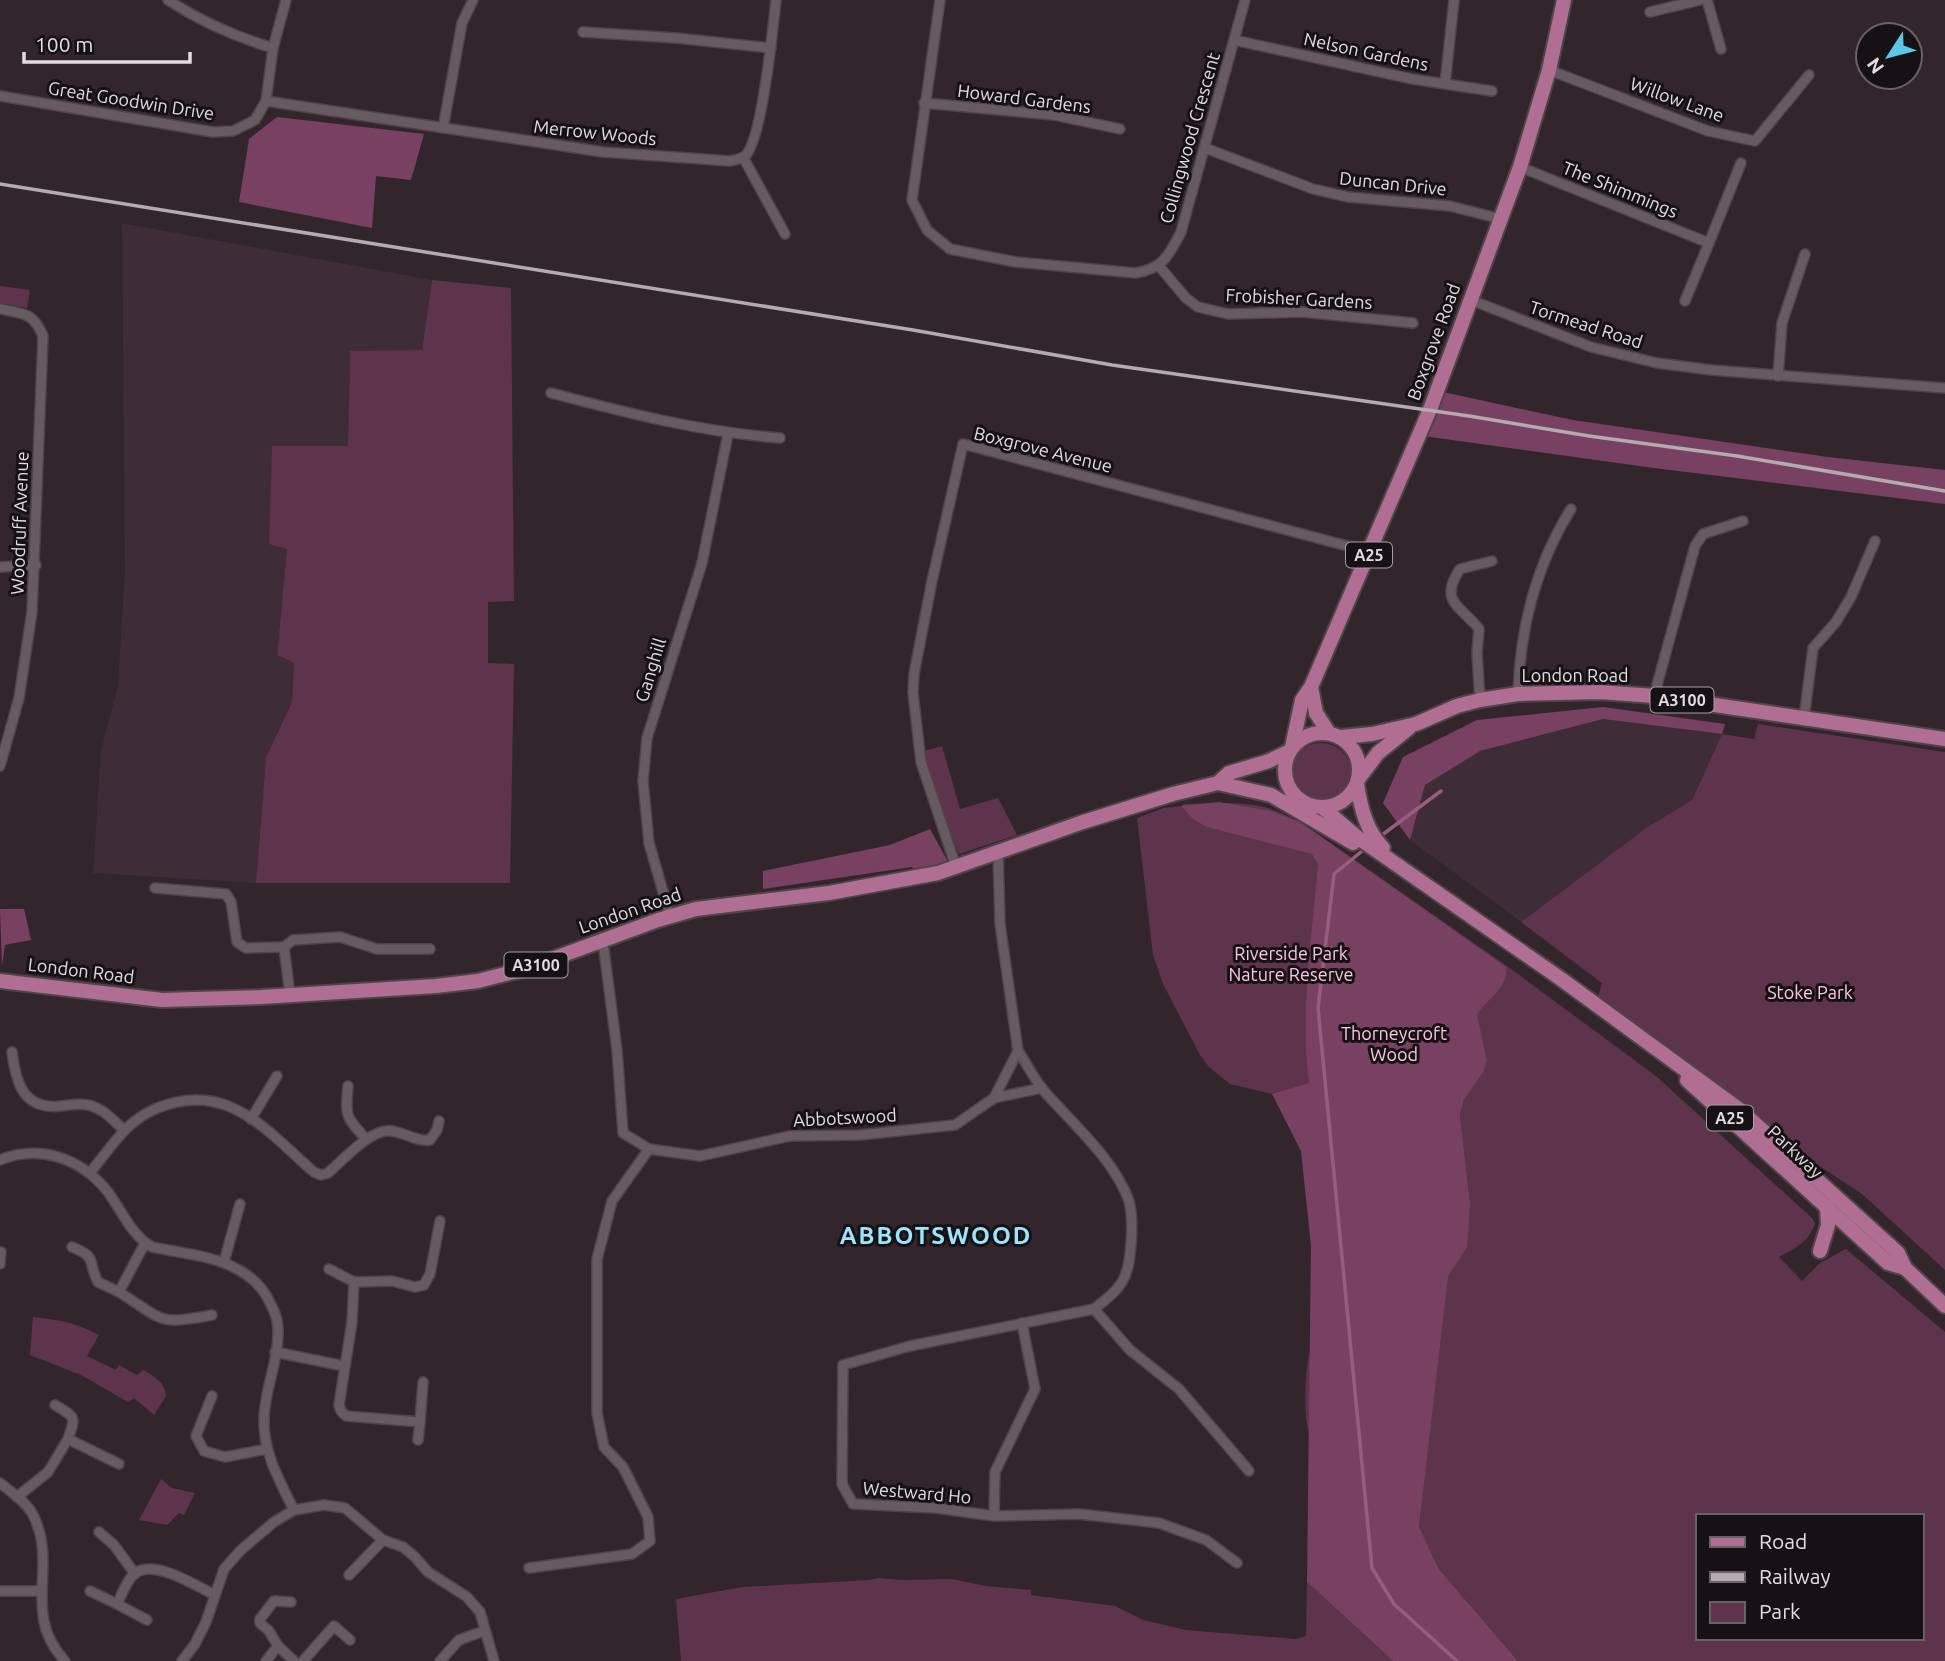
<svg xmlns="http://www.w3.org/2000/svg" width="1945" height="1661" viewBox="0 0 1945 1661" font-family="Ubuntu,sans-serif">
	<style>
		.built { fill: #3e2c36 }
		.green { fill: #5d344b; fill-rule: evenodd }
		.forest { fill: #794161 }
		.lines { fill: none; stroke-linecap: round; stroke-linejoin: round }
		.stream { stroke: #985d7e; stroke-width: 3.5 }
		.street-casing { stroke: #4f444a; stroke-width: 12 }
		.primary-casing { stroke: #4f444a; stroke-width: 18 }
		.street { stroke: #685a61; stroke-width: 9 }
		.primary { stroke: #b06e93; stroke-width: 14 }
		.rail { stroke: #b4abb0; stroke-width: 3.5 }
		.labels { text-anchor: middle; stroke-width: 6; stroke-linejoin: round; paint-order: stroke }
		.shield { fill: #161114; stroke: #a69fa3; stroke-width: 2 }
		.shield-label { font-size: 16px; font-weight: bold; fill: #e4dce0 }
		.street-label { font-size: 18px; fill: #e4dce0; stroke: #161114 }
		.park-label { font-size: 18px; fill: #fcc6e2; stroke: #161114 }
		.district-label { font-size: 24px; font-weight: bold; letter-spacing: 2px; fill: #9ce5fe; stroke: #161114 }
	</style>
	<rect width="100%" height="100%" fill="#32262c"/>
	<g class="built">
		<path d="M122,223L432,280L422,350L350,352L348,446H272L287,549L277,655L294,663L292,702L266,757L256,883L93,873L101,751L118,685L125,572Z"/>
		<path d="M1603,719L1722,734L1692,800L1646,828L1521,922L1410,840L1425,785L1479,751Z"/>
	</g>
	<g class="green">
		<path d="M432,280L511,288L514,601L488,602V663L514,664L510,883H256L266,757L292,702L294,663L277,655L287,549L269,544L272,446H348L350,351L422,350Z"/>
		<path d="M0,286L30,290L27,308L0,303Z"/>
		<path d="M1758,724L1945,752V1270L1862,1194L1777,1138L1598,997L1602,983L1521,922L1646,828L1692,800L1722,734L1754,739Z"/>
		<circle cx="1321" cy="773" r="30"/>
		<path d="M942,746L960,809L998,798L1017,835L959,854L943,817L924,751Z"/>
		<path d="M1221,803C1261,803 1279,809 1312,830L1514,971L1657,1077L1812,1218L1815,1223C1809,1242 1796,1248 1779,1257L1802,1281L1820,1263L1846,1249L1945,1332V1661H1518L1439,1569L1419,1527L1435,1378L1309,1433C1302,1409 1305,1357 1315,1334L1311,1162L1276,1093L1272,1094L1230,1084L1209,1067L1200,1055L1163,984L1153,955L1137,818L1164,808L1182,806L1183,804ZM1476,1014L1487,1061L1484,1071L1464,1100L1460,1115L1470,1203L1428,1044ZM1698,1516H1922V1638H1698Z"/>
		<path d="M33,1317C60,1320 74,1322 99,1335L87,1356L116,1370L119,1365L137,1375L143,1370C155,1377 165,1382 166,1396L154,1415L134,1398L128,1402L81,1375L30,1355Z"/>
		<path d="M161,1479L172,1488L195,1493L184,1515L179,1513L167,1525L139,1520Z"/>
		<path d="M878,1578L901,1580L952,1579L986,1586L1031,1590V1595L1115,1606L1143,1620L1186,1630L1296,1639L1306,1636L1307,1582L1393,1661H681L676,1599L742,1587L870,1580Z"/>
	</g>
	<g class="forest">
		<path d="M277,117L424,134L411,180L376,176L372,228L239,202L249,139Z"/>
		<path d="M1443,392L1573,420L1828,457L1945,470V504L1654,468L1423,436Z"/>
		<path d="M1603,707L1725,724L1722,734L1603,719L1480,751L1425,785L1410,840L1383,803L1403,757L1477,720Z"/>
		<path d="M1219,802L1271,811L1300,822L1506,967C1509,987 1488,999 1477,1014L1487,1061L1484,1071L1464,1100L1460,1115L1470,1203L1467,1247L1448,1276L1419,1527L1439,1569L1518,1661H1393L1307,1582L1311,1246L1301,1151L1272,1094L1309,1083C1300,1011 1312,937 1318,864L1312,854L1207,827L1193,819L1181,806Z"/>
		<path d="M930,829L948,862L919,877L912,867L763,889V871L890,845Z"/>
		<path d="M0,909H24L31,940L5,945L2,966Z"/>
	</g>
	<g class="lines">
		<g class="stream">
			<path d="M1378,838L1441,791"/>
			<path d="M1367,847L1334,874L1318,1008L1372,1568L1394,1604L1457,1661"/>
		</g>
		<defs>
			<g id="street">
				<path d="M168,0C200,21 236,37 273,48"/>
				<path d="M940,0L912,200L927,230L950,249L1016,262L1135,273C1163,269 1169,255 1181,232L1245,0"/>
				<path d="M1707,0L1721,49"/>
				<path d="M1650,12L1700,0"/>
				<path d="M583,32L676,38L771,48"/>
				<path d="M1234,40L1412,79L1492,91"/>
				<path d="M1549,70L1708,131L1755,141L1809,75"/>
				<path d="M1445,84L1454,0"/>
				<path d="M0,96L213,132L233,131L255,120L266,101L273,48L286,0"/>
				<path d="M266,101L603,152L730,161C734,160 741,159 745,156C762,141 773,27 776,0"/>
				<path d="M924,103L1054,115L1120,129"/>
				<path d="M443,128L462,23L473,0"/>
				<path d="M1205,148L1313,189L1348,197L1450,206L1501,219"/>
				<path d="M743,157L785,234"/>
				<path d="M1520,167L1709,243L1741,163"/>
				<path d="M1159,266L1186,298L1198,307L1228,314L1303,312L1413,323"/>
				<path d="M1471,300L1591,347L1657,363L1711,370L1945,388"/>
				<path d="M1685,301L1709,243"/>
				<path d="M0,309C24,314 33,312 43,336L32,612L19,698L0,766"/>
				<path d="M1778,376L1782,323L1805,254"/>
				<path d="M551,393C627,413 701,432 780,438"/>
				<path d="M0,567L36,565"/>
				<path d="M1518,694C1520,629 1536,565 1571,509"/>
				<path d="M1654,696L1695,546L1703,534L1743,521"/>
				<path d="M1480,700L1477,653L1479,629C1461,606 1438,602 1460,569L1492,561"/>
				<path d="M1804,718L1813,648L1836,622L1851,597L1875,541"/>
				<path d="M956,867L921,762L913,693L914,674L932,581L963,444L1370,552"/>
				<path d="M155,888L226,894L231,902L237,942L246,948L284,947L290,995"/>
				<path d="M670,916L649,843L643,781L647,738L702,563L728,434"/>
				<path d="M601,941L604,950L617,1050L623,1133L649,1149L700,1156L790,1136L860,1135L955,1125L994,1098L1018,1051L1000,924L998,851"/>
				<path d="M284,947L293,940L340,937L377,949H430"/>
				<path d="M1018,1051C1027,1064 1034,1079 1044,1091C1073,1124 1114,1159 1129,1201C1132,1213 1132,1232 1131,1244C1128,1281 1123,1286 1094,1309L910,1346L843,1365L842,1484L853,1504L936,1508L994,1516L1079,1514L1159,1523L1206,1540L1237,1563"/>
				<path d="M12,1052C16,1083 23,1110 61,1106C70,1105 78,1103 88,1105C103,1108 114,1121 124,1130"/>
				<path d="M348,1086C345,1117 346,1117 366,1139"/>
				<path d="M994,1098L1042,1088"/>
				<path d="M251,1119L277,1076"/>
				<path d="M0,1160C40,1144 81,1158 108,1192C122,1211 131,1235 152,1247C196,1256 251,1258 271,1305C275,1312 278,1322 278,1330C279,1361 264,1390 264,1420C263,1452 280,1482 294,1510"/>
				<path d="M90,1173C101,1159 112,1144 124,1131C150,1104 192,1092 228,1106C261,1119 288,1150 314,1172L321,1175L328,1173C343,1160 372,1127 392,1131C406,1133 417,1142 430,1140L437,1130L439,1121"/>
				<path d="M145,1243L119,1292C164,1320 156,1326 212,1315"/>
				<path d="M72,1247C99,1258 87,1262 98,1282L119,1292"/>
				<path d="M224,1262L240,1204"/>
				<path d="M0,1264L1,1252"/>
				<path d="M329,1269L354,1282L392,1281L415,1287L424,1285L430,1274L440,1221"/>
				<path d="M354,1282L352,1322L339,1405L341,1411L346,1416L420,1422L423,1382"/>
				<path d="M1094,1309L1130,1350L1179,1389L1249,1471"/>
				<path d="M275,1352L344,1366"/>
				<path d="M212,1396L196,1436L204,1451L225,1457L267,1449"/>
				<path d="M55,1405C76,1418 76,1416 68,1439"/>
				<path d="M418,1440L420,1422"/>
				<path d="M0,1483C11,1492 28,1503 34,1517C58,1567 21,1614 65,1661"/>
				<path d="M17,1497L48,1472L68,1439L119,1464"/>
				<path d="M994,1516L995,1472L1035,1389L1022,1323"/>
				<path d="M99,1532L114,1545L135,1574"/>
				<path d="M529,1568L632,1554L650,1541L648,1517L623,1467L604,1447L597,1413V1259L612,1201L649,1149"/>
				<path d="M349,1575L383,1540"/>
				<path d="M0,1591H42"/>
				<path d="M90,1591L117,1604"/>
				<path d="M147,1620L117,1604C122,1595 126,1581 134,1574C154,1558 194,1585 213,1594"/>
				<path d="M278,1646L294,1661"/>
				<path d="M182,1661L195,1644L206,1622L224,1569L241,1550L274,1522L294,1510L324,1505L345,1508L383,1540L403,1547L414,1556L428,1572L467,1597L480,1612L494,1661"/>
				<path d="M266,1661L278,1646L269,1631L260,1623V1619L274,1601L291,1602"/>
				<path d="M303,1661L334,1626L350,1640"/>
				<path d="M440,1661L459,1640L484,1631"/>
			</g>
			<g id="primary">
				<path d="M1311,687L1316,713L1329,733"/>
				<circle cx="1322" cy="770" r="37"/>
				<path d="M1341,737L1372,734L1416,724L1457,706L1480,700L1518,694L1600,692L1654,696L1945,739"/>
				<path d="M1292,747L1302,700L1311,687L1431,407L1520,167L1549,70L1564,0"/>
				<path d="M1359,778L1378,753L1409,728"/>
				<path d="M1218,783L1271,795L1353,843"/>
				<path d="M1357,784C1361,809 1366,830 1383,848"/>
				<path d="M1322,807L1357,837L1561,979L1740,1110L1898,1253L1905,1268L1945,1306"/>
				<path d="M0,981L162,1000L261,997L436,986L478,981L525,969L658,920L696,909L829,893L938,873L1083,822L1173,794L1218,783L1229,773L1269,761L1290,751"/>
				<path d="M1687,1080L1888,1263L1905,1268"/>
				<path d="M1820,1251L1828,1225L1827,1207"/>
			</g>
		</defs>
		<use href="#street" class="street-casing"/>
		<use href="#primary" class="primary-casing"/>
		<use href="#street" class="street"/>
		<use href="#primary" class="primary"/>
		<path class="rail" d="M0,184L913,330L1112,365L1469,416L1589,436L1737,456L1945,491"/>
	</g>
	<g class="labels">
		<g class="shield">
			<rect x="1346" y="542.5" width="46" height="25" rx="5"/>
			<rect x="1650.5" y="687.5" width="63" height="25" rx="5"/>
			<rect x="504.5" y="952.5" width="63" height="25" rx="5"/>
			<rect x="1707" y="1105.5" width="46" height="25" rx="5"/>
		</g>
		<g class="shield-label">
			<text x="1369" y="561">A25</text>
			<text x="1682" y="706">A3100</text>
			<text x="536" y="971">A3100</text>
			<text x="1730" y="1124">A25</text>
		</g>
		<g class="street-label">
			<text transform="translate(1366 52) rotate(12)" y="6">Nelson Gardens</text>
			<text transform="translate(1024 99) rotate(7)" y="6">Howard Gardens</text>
			<text transform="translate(1677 100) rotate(20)" y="6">Willow Lane</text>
			<text transform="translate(131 101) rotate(9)" y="6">Great Goodwin Drive</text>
			<text transform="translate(595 133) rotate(6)" y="6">Merrow Woods</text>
			<text transform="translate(1190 138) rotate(-74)" y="6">Collingwood Crescent</text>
			<text transform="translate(1393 184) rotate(6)" y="6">Duncan Drive</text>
			<text transform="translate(1620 190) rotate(22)" y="6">The Shimmings</text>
			<text transform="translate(1299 299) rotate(3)" y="6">Frobisher Gardens</text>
			<text transform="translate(1586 325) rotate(18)" y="6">Tormead Road</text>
			<text transform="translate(1434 342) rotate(-70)" y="6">Boxgrove Road</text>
			<text transform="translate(1043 450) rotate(14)" y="6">Boxgrove Avenue</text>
			<text transform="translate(20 523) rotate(-88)" y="6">Woodruff Avenue</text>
			<text transform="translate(651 670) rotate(-73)" y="6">Ganghill</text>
			<text x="1575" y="682">London Road</text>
			<text transform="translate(630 911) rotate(-19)" y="6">London Road</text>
			<text transform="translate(81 971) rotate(7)" y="6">London Road</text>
			<text transform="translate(845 1118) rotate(-3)" y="6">Abbotswood</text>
			<text transform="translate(1795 1152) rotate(43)" y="6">Parkway</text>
			<text transform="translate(917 1493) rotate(5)" y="6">Westward Ho</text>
		</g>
		<g class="park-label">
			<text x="1291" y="960">Riverside Park<tspan x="1291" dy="21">Nature Reserve</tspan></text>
			<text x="1810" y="999">Stoke Park</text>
			<text x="1394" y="1040">Thorneycroft<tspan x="1394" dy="21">Wood</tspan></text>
		</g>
		<g class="district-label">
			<text x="936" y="1244">ABBOTSWOOD</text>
		</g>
	</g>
	<rect x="1696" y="1514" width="228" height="126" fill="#161114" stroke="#686266" stroke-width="2"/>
	<rect x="1710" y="1537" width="35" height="10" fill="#b06e93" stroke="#686266" stroke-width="2"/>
	<text x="1759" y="1549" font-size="21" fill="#e4dce0">Road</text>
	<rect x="1710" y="1572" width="35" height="10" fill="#b4abb0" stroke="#686266" stroke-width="2"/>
	<text x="1759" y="1584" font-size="21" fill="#e4dce0">Railway</text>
	<rect x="1710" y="1602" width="35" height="21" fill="#5d344b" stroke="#686266" stroke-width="2"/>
	<text x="1759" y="1619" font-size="21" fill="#e4dce0">Park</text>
	<g transform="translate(1889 56) rotate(234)"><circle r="33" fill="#161114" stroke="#686266" stroke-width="2"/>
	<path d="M0-5L12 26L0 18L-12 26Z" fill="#5cc7e8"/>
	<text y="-10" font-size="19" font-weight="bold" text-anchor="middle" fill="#e4dce0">N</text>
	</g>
	<path d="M24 52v10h166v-10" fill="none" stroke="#e4dce0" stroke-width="3.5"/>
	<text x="35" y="52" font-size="21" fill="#e4dce0" stroke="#161114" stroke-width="5" paint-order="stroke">100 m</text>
</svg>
